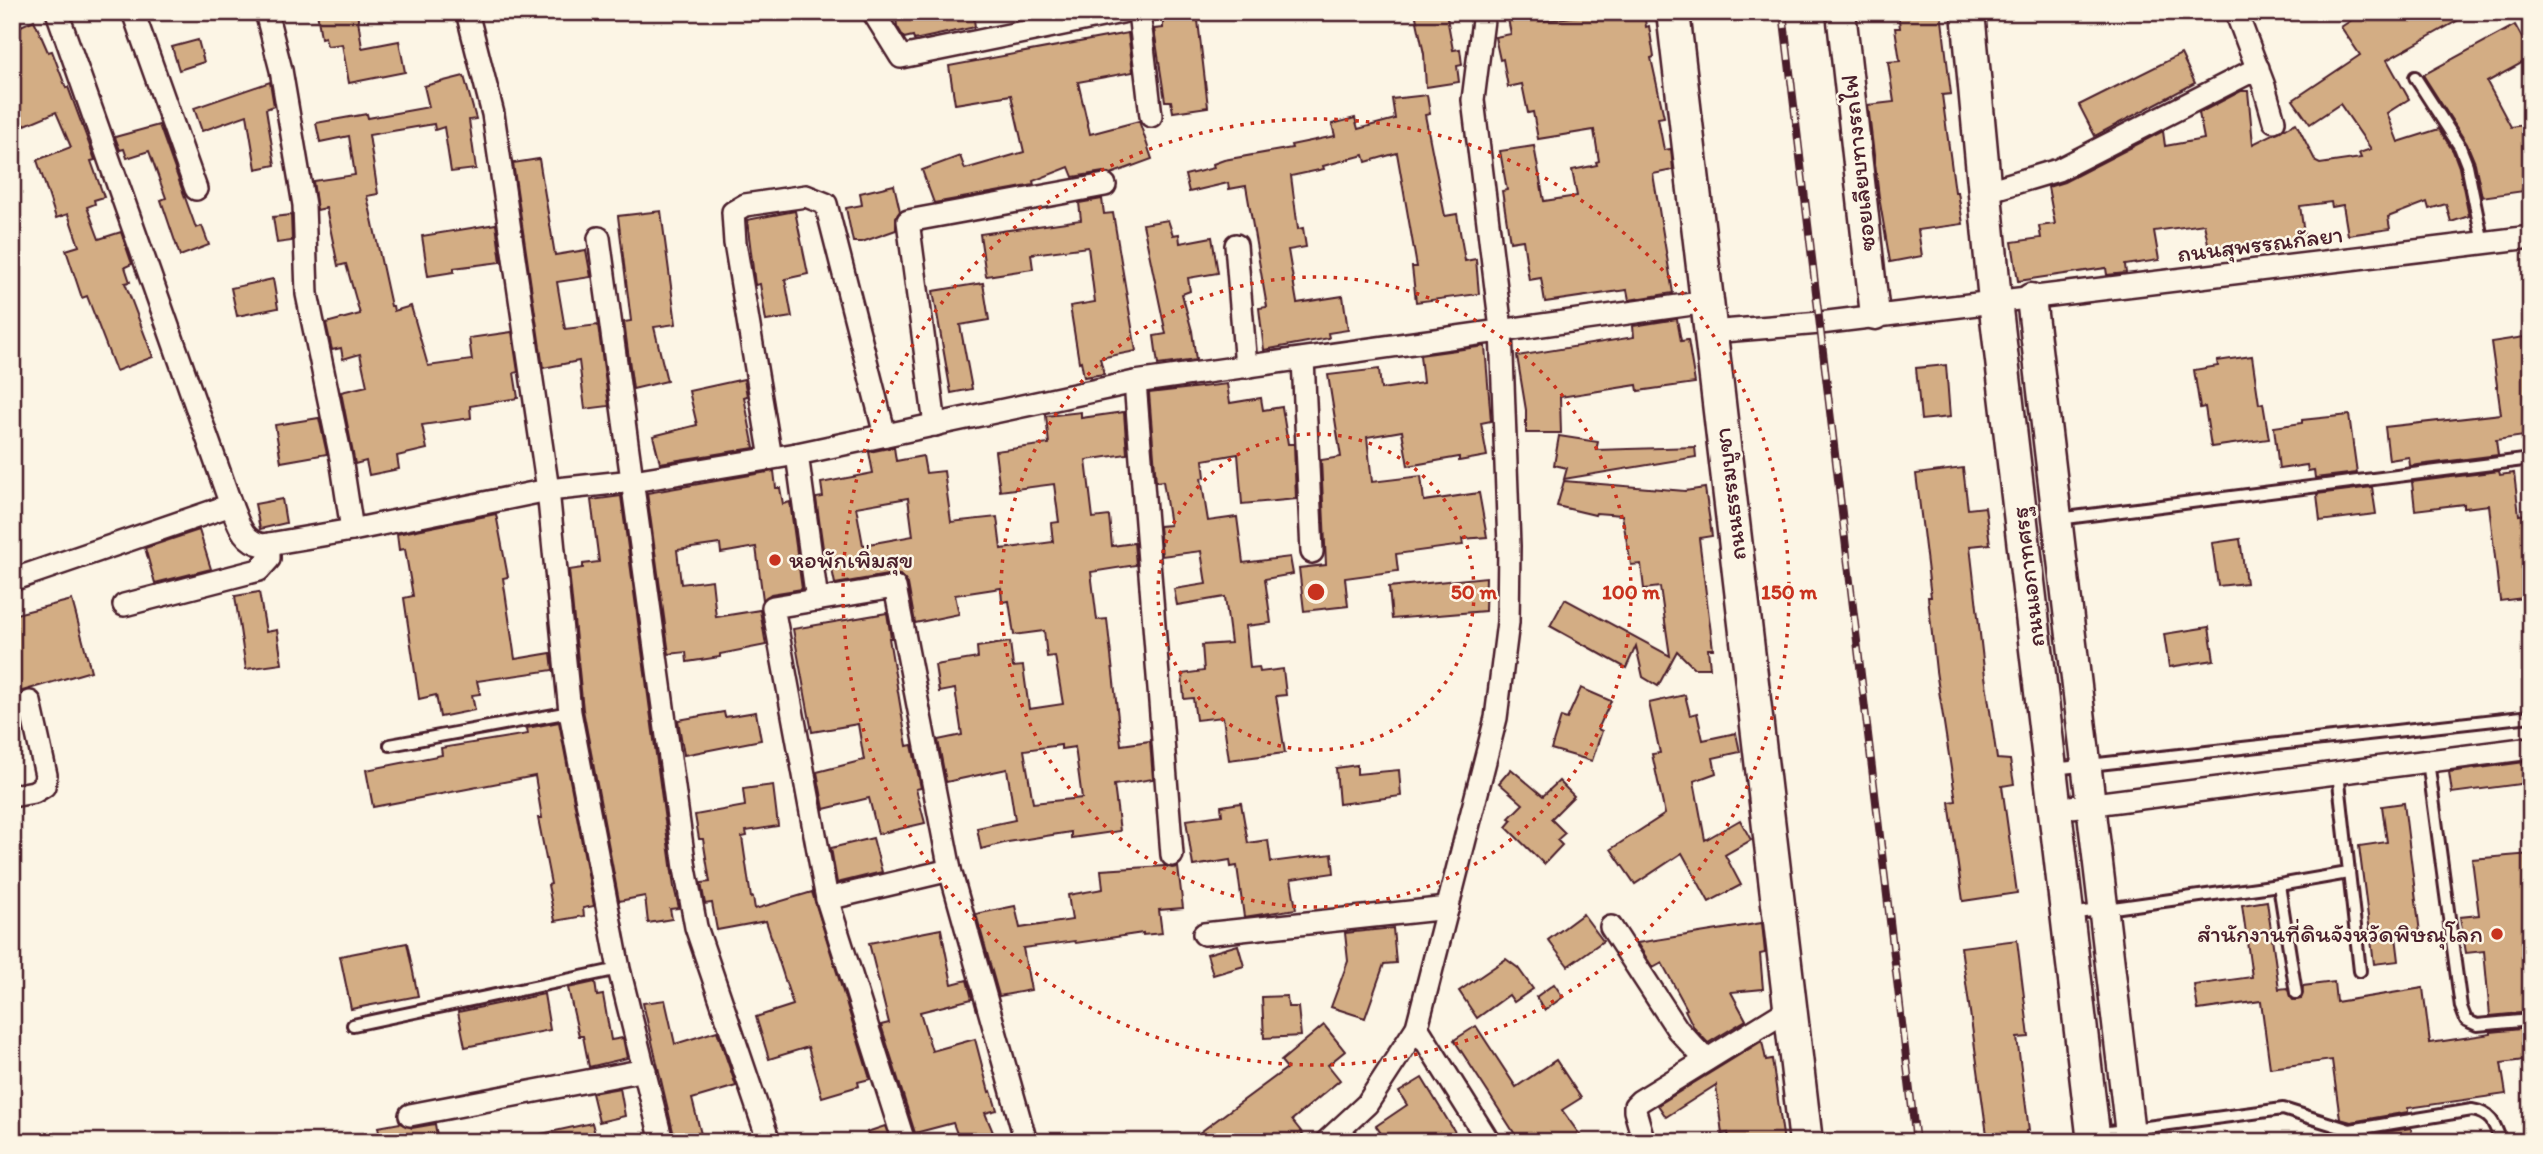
<svg xmlns="http://www.w3.org/2000/svg" width="2543" height="1154" viewBox="0 0 2543 1154" font-family="Itim,'Playpen Sans Thai',sans-serif">
	<style>
		.building { fill: #d3ad84; stroke: #4a1f2b; stroke-width: 2; fill-rule: evenodd }
		.lines { fill: none; stroke-linecap: round; stroke-linejoin: round }
		.service-casing { stroke: #4a1f2b; stroke-width: 16 }
		.minor-casing { stroke: #4a1f2b; stroke-width: 26 }
		.tertiary-casing { stroke: #4a1f2b; stroke-width: 33 }
		.secondary-casing { stroke: #4a1f2b; stroke-width: 37 }
		.service { stroke: #fcf5e5; stroke-width: 10 }
		.minor { stroke: #fcf5e5; stroke-width: 21 }
		.tertiary { stroke: #fcf5e5; stroke-width: 28 }
		.secondary { stroke: #fcf5e5; stroke-width: 32 }
		.rail-casing { stroke: #4a1f2b; stroke-width: 8 }
		.rail { stroke: #fcf5e5; stroke-width: 5; stroke-dasharray: 16; stroke-linecap: butt }
		.ring { fill: none; stroke: #c8321e; stroke-width: 3.5; stroke-dasharray: 3.5 7 }
		.poi-dot { fill: #c8321e; stroke: #fcf5e5; stroke-width: 2.5 }
		.labels { text-anchor: middle; stroke-width: 5; stroke-linejoin: round; paint-order: stroke }
		.street-label { font-size: 24px; fill: #4a1f2b; stroke: #fcf5e5 }
		.poi-label { font-size: 24px; fill: #4a1f2b; stroke: #fcf5e5; text-anchor: start }
		.centre { fill: #c8321e; stroke: #fcf5e5; stroke-width: 3.5 }
		.ring-label { font-size: 21px; text-anchor: middle; font-weight: bold; fill: #c8321e; stroke: #fcf5e5; stroke-width: 5; stroke-linejoin: round; paint-order: stroke }
	</style>
	<rect width="100%" height="100%" fill="#fcf5e5"/>
	<filter id="ink" filterUnits="userSpaceOnUse"><feTurbulence type="fractalNoise" baseFrequency=".0143" numOctaves="2"/><feDisplacementMap in="SourceGraphic" scale="14" xChannelSelector="R" yChannelSelector="G"/><feConvolveMatrix kernelMatrix="1 2 1 2 8 2 1 2 1" color-interpolation-filters="sRGB"/></filter>
	<g filter="url(#ink)">
		<g class="building">
			<path d="M317,12H357L362,48L399,41L405,72L349,83L342,44L327,46L325,37L321,38Z"/>
			<path d="M895,12H973L975,27L914,40L913,36L904,38L897,26Z"/>
			<path d="M1163,12H1197L1208,107L1173,112L1171,101H1165L1154,29L1163,28Z"/>
			<path d="M1415,12H1446L1453,50L1460,49L1462,65L1457,66L1459,82L1426,87L1424,54Z"/>
			<path d="M1614,12H1644L1646,27L1649,26L1654,57L1651,58L1664,117L1658,118L1664,150L1671,149L1673,170L1653,174L1673,293L1629,300L1627,290L1545,302L1541,278L1529,280L1523,240L1510,242L1502,191L1507,190L1500,151L1534,146L1544,201L1577,196L1572,170L1597,165L1596,162L1599,161L1594,130L1538,139L1533,112L1528,113L1522,84L1508,87L1503,59L1500,60L1495,37L1511,34L1508,19L1539,13L1540,21Z"/>
			<path d="M1898,12H1941L1951,94L1942,95L1955,192H1958L1963,224L1918,230L1922,256L1890,262L1879,197L1868,105L1894,102L1888,62L1900,61L1895,28H1900Z"/>
			<path d="M2364,12H2473L2387,60L2409,99L2387,113L2398,142L2439,129L2453,151L2459,167L2469,216L2451,222L2446,204L2429,209L2427,202L2388,217L2390,229L2348,235L2343,205L2332,207L2331,202L2300,206L2305,240L2210,253L2204,224L2154,231L2159,260L2125,265L2126,273L2107,275L2106,268L2018,281L2012,242L2041,238L2039,226L2055,224L2048,187L2064,182L2163,131L2165,146L2204,139L2199,113L2241,91H2248L2253,144L2296,123L2316,162L2320,164L2361,158L2359,153L2371,149L2340,104L2310,124L2293,100L2360,55L2341,27Z"/>
			<path d="M34,20L48,52L52,51L66,88L68,87L95,160L91,161L104,197L94,200L95,204L87,207L99,239L121,232L132,264L125,267L130,282L125,283L153,357L116,371L87,296L82,298L66,250L79,246L68,214L56,218L37,160L71,147L56,112L23,126L14,106L18,104L12,89V30Z"/>
			<path d="M2515,25L2531,54V58L2487,82L2511,127L2531,124V190L2482,197L2475,163L2467,144L2423,75Z"/>
			<path d="M1128,33L1133,72L1078,82L1090,134L1139,121L1152,159L1111,174L1103,172L1073,177L1069,167L1033,181L1034,185L934,203L922,170L960,156L965,169L1024,152L1011,95L955,104L949,66Z"/>
			<path d="M198,40L204,62L179,70L172,47Z"/>
			<path d="M2181,54L2195,83L2095,136L2079,105Z"/>
			<path d="M464,76L476,119L469,120L476,169L451,172L444,127L435,130L434,124L369,135L378,194L367,196L391,306H393L394,311L411,306L428,366L472,360L469,338L512,332L518,372L514,373L518,398L470,406L471,418L422,425L427,449L397,456L399,469L369,475L366,461L355,464L341,392L367,386L360,354L343,359L341,348L332,350L326,323L360,314L346,264L338,266L326,208L317,210L313,181L355,175L349,136L320,142L316,123L367,114L368,118L429,107L424,86Z"/>
			<path d="M270,82L274,106L266,109L275,165L256,169L247,115L202,131L194,108Z"/>
			<path d="M1427,95L1430,114L1425,115L1445,216L1457,214L1465,261L1476,259L1479,294L1416,302L1412,267H1417L1397,153L1366,162L1364,155L1323,166L1324,169L1291,176L1298,229L1303,228L1306,247L1288,250L1297,303L1343,296L1348,330L1328,333L1329,338L1264,350L1259,308L1267,307L1246,186L1229,189L1228,183L1189,192L1185,175L1214,168L1213,164L1224,160L1292,148L1291,145L1335,136L1332,124L1355,118L1358,129L1395,119L1392,99Z"/>
			<path d="M159,125L196,228L202,226L209,245L180,256L161,200L166,198L149,151L127,158L124,149L120,150L115,137Z"/>
			<path d="M539,159L555,255L586,250L591,277L557,282L565,329L598,325L609,406L585,409L579,361L543,368L513,163Z"/>
			<path d="M894,185L900,211L896,217V230L862,242H853L846,208L862,205L860,193Z"/>
			<path d="M1102,199L1104,214L1113,213L1136,351L1100,358L1104,374L1084,377L1081,361L1079,362L1070,306L1095,302L1088,247L1031,254L1033,269L986,276L980,234L1081,220L1079,203Z"/>
			<path d="M661,211L676,324L654,327L667,381L633,389L624,322L631,321L618,216Z"/>
			<path d="M795,211L808,274L785,279L792,317L766,321L760,284L755,285L747,220Z"/>
			<path d="M291,215L292,241L277,243L273,217Z"/>
			<path d="M1168,220L1173,235L1179,234L1180,243L1212,237L1218,273L1188,278L1190,291L1182,294L1192,331L1196,360L1158,365L1154,336L1166,334L1143,224Z"/>
			<path d="M496,224L501,262L454,268V272L428,276L422,236Z"/>
			<path d="M273,279L278,308L237,316L231,288Z"/>
			<path d="M983,283L989,320L960,325L972,389L951,393L933,291Z"/>
			<path d="M1677,319L1681,341L1688,340L1695,383L1638,391L1637,385L1560,397L1561,433H1526V410L1517,356L1634,337L1633,326Z"/>
			<path d="M2531,336V435L2496,440L2498,455L2410,466L2409,457L2389,460L2385,427L2501,414L2491,342Z"/>
			<path d="M1485,346L1491,421L1481,423L1487,456L1459,461V457L1408,466L1402,431L1367,437L1372,482L1421,476L1424,501L1479,493L1487,537L1462,539L1463,545L1396,554L1398,571L1345,578L1348,606L1304,611L1299,568L1326,565L1321,460L1341,457L1328,375L1379,369L1381,389L1423,383L1420,355Z"/>
			<path d="M2252,356L2259,404L2263,403L2269,439L2211,447L2205,407L2200,408L2194,370L2218,366L2217,361Z"/>
			<path d="M1946,365L1950,417L1921,420L1916,368Z"/>
			<path d="M744,379L747,396L744,397L754,448L660,463L653,436L697,425L689,391Z"/>
			<path d="M1227,384L1230,403L1261,398L1263,410L1282,407L1288,444H1294L1296,499L1242,504L1238,454L1203,460L1205,477L1201,478L1208,521L1237,517L1243,563L1290,557L1293,574L1265,579L1271,623L1246,626L1250,668L1259,667L1260,672L1283,669L1286,695L1276,696L1285,753L1229,760L1223,717L1196,720L1193,698L1184,699L1182,674L1204,671L1202,645L1231,643L1225,597L1177,605L1174,589L1206,584L1201,551L1162,556L1159,526L1170,525L1163,481L1156,482L1149,393Z"/>
			<path d="M1081,412V418L1124,412L1127,454L1086,460L1093,518L1109,516L1112,546L1134,543L1136,565L1091,572L1097,620L1107,619L1121,745L1150,741L1153,779L1114,785L1120,831L1071,838V832L1008,842L981,849L977,828L1015,820L1007,769L946,782L938,740L962,735L955,689L939,692L935,665L978,658L977,647L1010,642L1013,667L1023,666L1029,709L1063,704L1055,656L1047,657L1044,631L1014,635L1009,601L1002,602L1001,588L955,595L959,614L915,623L908,584L900,575L893,574L835,584L832,569L826,570L816,498L823,497L821,483L873,473L869,452L894,447L896,461L923,456L926,473L944,471L951,522L997,517L1001,549L1053,542L1051,523L1059,522L1054,484L1000,491L995,451L1049,444L1046,416ZM908,498L913,536L863,545L856,507ZM1061,745V749L1075,747L1082,798L1033,803L1024,750Z"/>
			<path d="M2349,415L2357,473L2315,478L2314,470L2308,471L2307,465L2279,469L2274,427L2302,423V420Z"/>
			<path d="M319,418L327,454L281,462L275,425Z"/>
			<path d="M1559,436L1598,442L1596,450L1695,447L1696,457L1564,479L1567,468L1554,465Z"/>
			<path d="M1963,468L1968,509L1985,507L1990,544L1970,546L1984,669L1997,759L2010,760L2014,784L2002,786L2017,893L1963,901L1949,802L1956,801L1936,671L1928,597H1931L1916,474Z"/>
			<path d="M774,471L776,488H780L783,504L790,502L802,589L771,594L763,600L756,547L721,553L720,544L677,550L681,584L712,580L716,617L760,610L766,645L720,654V657L687,662L686,652L669,654L647,493Z"/>
			<path d="M2499,471L2500,475L2514,473L2519,515L2526,514L2531,551V597L2500,601L2489,505L2464,508V504L2415,510L2412,482Z"/>
			<path d="M1564,481L1685,491L1705,488L1712,536L1699,538L1713,649H1708L1710,668H1694L1677,651L1658,686L1643,677L1636,646L1626,668L1550,626L1565,599L1670,656L1660,587L1644,589L1641,564L1631,565L1622,515L1596,513L1595,515L1557,506Z"/>
			<path d="M2372,487L2376,514L2320,521L2317,494Z"/>
			<path d="M621,496L674,887L679,908L670,909L672,919L648,923L645,896L619,901L583,710L569,570L583,568V564L599,562L591,500Z"/>
			<path d="M282,499L286,523L260,529L255,504Z"/>
			<path d="M496,514L508,577L503,578L515,659L551,653L553,670L477,681L480,694L472,695L475,710L440,717L436,695L419,699L404,598L413,596L405,549L399,550L397,534Z"/>
			<path d="M199,530L211,569L155,583L145,548Z"/>
			<path d="M2240,539L2246,583L2218,586L2212,543Z"/>
			<path d="M1486,577L1485,611L1392,619L1389,587Z"/>
			<path d="M259,592L266,632L277,630L282,664L246,669L235,596Z"/>
			<path d="M72,600L91,671L12,694V615Z"/>
			<path d="M887,613L891,638H889L907,746L912,745L921,788L916,789L925,823L878,834L869,798L824,809L817,772L864,760L858,724L812,732L793,629Z"/>
			<path d="M2209,627L2214,660L2169,667L2164,634Z"/>
			<path d="M1581,688L1611,701L1598,729L1602,731L1592,761L1551,749L1561,717L1567,719Z"/>
			<path d="M1685,695L1690,715L1697,713L1703,740L1736,733L1740,752L1713,758L1716,773L1694,781L1705,840L1740,820L1751,840L1725,855L1741,885L1709,902L1682,853L1635,884L1611,849L1665,814L1652,754L1660,753L1649,703Z"/>
			<path d="M724,712L725,717L756,712L761,740L684,755L678,720Z"/>
			<path d="M559,722L594,906L583,908L584,916L555,921L548,885L551,884L538,818H542L535,776L373,807L366,770L442,755L441,748L528,734L527,728Z"/>
			<path d="M2525,762L2528,783L2452,793L2449,772Z"/>
			<path d="M1357,765V774L1399,770L1401,796L1339,804L1336,768Z"/>
			<path d="M1511,769L1543,796L1559,781L1574,796L1551,819L1565,833L1557,840L1562,845L1544,864L1506,827L1512,820L1509,818L1523,804L1499,783Z"/>
			<path d="M773,785L778,826L746,831L747,836L742,837L751,898L753,897L755,909L812,892L870,1079L858,1082L859,1086L822,1097L808,1047L769,1059L756,1017L793,1005L766,921L717,930L712,903L705,904L701,883L710,882L703,839H699L695,815L745,806L743,789Z"/>
			<path d="M1241,803L1248,843L1268,840L1271,862L1332,854L1334,873L1291,879L1296,909L1244,917L1237,866L1231,867L1230,860L1193,866L1186,820L1222,815L1221,806Z"/>
			<path d="M2404,803L2420,933L2396,936L2399,961L2374,964L2359,846L2387,842L2382,806Z"/>
			<path d="M873,838L882,872L837,883L831,848Z"/>
			<path d="M2531,854V1012L2490,1016L2484,951L2466,953L2460,917L2479,915L2472,859Z"/>
			<path d="M1165,866L1172,868L1178,867L1183,908L1159,910L1162,933L1143,935V933L1076,943L1075,941L1023,948L1031,990L999,996L976,914L1015,906L1020,928L1072,920L1068,895L1103,889L1101,870Z"/>
			<path d="M2267,901L2279,989L2287,988L2293,1000L2301,999L2303,986L2334,982L2336,1002L2423,988L2430,1043L2491,1034V1032L2531,1028V1059L2501,1063L2506,1094L2408,1108V1112L2351,1122L2340,1119L2332,1060L2270,1068L2261,1001L2198,1010L2194,985L2252,977L2242,905Z"/>
			<path d="M1583,914L1603,941L1568,966L1548,940Z"/>
			<path d="M1762,923L1765,953L1760,954L1763,989L1731,992L1746,1020L1708,1043L1694,1028L1685,1010L1687,1009L1662,963L1653,968L1637,943Z"/>
			<path d="M1393,928L1396,963L1384,964L1365,1018L1331,1007L1348,961L1345,933Z"/>
			<path d="M941,929L952,984L967,980L972,999L920,1012L932,1051L975,1039L989,1092L991,1091L997,1110L985,1113L997,1142H960L953,1123L915,1133L881,1025L889,1023L869,943Z"/>
			<path d="M2017,940L2029,1037L2017,1038L2029,1130L2026,1131L2028,1142H1988L1961,947Z"/>
			<path d="M407,943L418,996L351,1009L340,956Z"/>
			<path d="M1238,945L1244,966L1213,975L1207,954Z"/>
			<path d="M1506,959L1518,968L1533,989L1514,1002L1509,995L1477,1018L1459,991Z"/>
			<path d="M595,982L597,996L603,995L611,1040L623,1038L627,1058L589,1067L583,1036H579L568,988Z"/>
			<path d="M1554,984L1563,997L1545,1010L1536,997Z"/>
			<path d="M544,994L550,1030L465,1047L458,1012Z"/>
			<path d="M1287,996L1288,1007H1298L1301,1036L1264,1038L1262,997Z"/>
			<path d="M665,1000L675,1044L717,1031L736,1086L692,1099L701,1134L675,1140L643,1003Z"/>
			<path d="M1324,1025L1345,1051L1328,1065L1340,1080L1292,1120L1303,1134L1292,1142H1187L1287,1068L1281,1061Z"/>
			<path d="M1476,1026L1516,1087L1556,1060L1581,1098L1562,1110L1585,1142H1520L1454,1040Z"/>
			<path d="M1762,1041L1766,1060L1772,1059L1784,1142H1730L1728,1133L1722,1134L1716,1085L1666,1117L1658,1105Z"/>
			<path d="M1422,1078L1461,1142H1387L1376,1126L1407,1105L1399,1092Z"/>
			<path d="M620,1088L625,1116L599,1122L592,1093Z"/>
			<path d="M400,1123L412,1128L435,1124L438,1142H381L378,1127Z"/>
			<path d="M592,1123L597,1142H541V1134Z"/>
			<path d="M885,1126L890,1140L870,1142L867,1132Z"/>
			<path d="M2411,1128L2413,1142H2343L2342,1136L2351,1138Z"/>
		</g>
		<g class="lines">
			<defs>
				<g id="service">
					<path d="M2415,77L2460,147L2467,165L2483,243"/>
					<path d="M2058,519L2531,459"/>
					<path d="M390,745L570,712"/>
					<path d="M2428,761L2461,1007L2466,1020L2477,1025L2531,1020"/>
					<path d="M2053,769L2531,716"/>
					<path d="M2338,773L2360,971"/>
					<path d="M2279,885L2296,993"/>
					<path d="M2070,914L2279,885L2348,873"/>
					<path d="M353,1025L619,969"/>
					<path d="M2094,1134L2283,1109L2350,1130L2472,1110C2492,1113 2495,1125 2501,1142"/>
				</g>
				<g id="minor">
					<path d="M57,12L231,505C238,522 242,541 263,545L352,530L548,490L633,481L797,454L1135,382L1707,302"/>
					<path d="M133,12L196,189"/>
					<path d="M266,12L281,70L304,205L307,294L341,458L352,530"/>
					<path d="M467,12L493,114L548,490L570,712L619,969L662,1142"/>
					<path d="M873,12L901,57L1122,12"/>
					<path d="M1139,12L1151,116"/>
					<path d="M2236,12L2264,86L2274,121"/>
					<path d="M1984,192L2058,170L2258,68"/>
					<path d="M599,238L685,868L696,927L769,1142"/>
					<path d="M1236,245L1246,367"/>
					<path d="M1710,332L1820,323L2531,237"/>
					<path d="M1303,359L1312,552"/>
					<path d="M1135,382L1172,855"/>
					<path d="M935,425L908,221L1105,185"/>
					<path d="M797,454L817,600"/>
					<path d="M771,458L735,243L733,212L745,205L806,196L826,204L885,435"/>
					<path d="M12,580L231,505"/>
					<path d="M124,605L259,570L269,559V544"/>
					<path d="M12,796L34,792L44,786L46,775L30,702"/>
					<path d="M2055,809L2531,748"/>
					<path d="M827,899L950,870"/>
					<path d="M1611,927L1678,1030L1706,1060"/>
					<path d="M1204,934L1448,908"/>
					<path d="M1417,1027L1489,1142"/>
					<path d="M410,1115L645,1070"/>
					<path d="M904,1142L827,899L773,607L895,587L950,870L1026,1142"/>
					<path d="M1326,1142L1367,1104L1417,1027L1496,718L1508,622L1509,546L1501,329L1473,100L1484,12"/>
					<path d="M1644,1142L1635,1111V1106L1640,1101L1791,1008"/>
				</g>
				<g id="tertiary">
					<path d="M1841,12L1875,315"/>
					<path d="M2031,298L2131,1142"/>
				</g>
				<g id="secondary">
					<path d="M1673,12L1806,1142"/>
					<path d="M1968,12L1995,301L2094,1142"/>
				</g>
			</defs>
			<use href="#service" class="service-casing"/>
			<use href="#minor" class="minor-casing"/>
			<use href="#tertiary" class="tertiary-casing"/>
			<use href="#secondary" class="secondary-casing"/>
			<use href="#service" class="service"/>
			<use href="#minor" class="minor"/>
			<use href="#tertiary" class="tertiary"/>
			<use href="#secondary" class="secondary"/>
			<defs>
				<path id="rail" d="M1783,12L1916,1142"/>
			</defs>
			<use href="#rail" class="rail-casing"/>
			<use href="#rail" class="rail"/>
		</g>
	</g>
	<g class="ring">
		<circle cx="1316" cy="592" r="158"/>
		<circle cx="1316" cy="592" r="315"/>
		<circle cx="1316" cy="592" r="473"/>
	</g>
	<g class="poi-dot">
		<circle cx="775" cy="560" r="7"/>
		<circle cx="2497" cy="934" r="7"/>
	</g>
	<g class="labels">
		<g class="street-label">
			<text transform="translate(1858 163) rotate(-96)" y="8">ซอยเลียบทางรถไฟ</text>
			<text transform="translate(2260 244) rotate(-7)" y="8">ถนนสุพรรณกัลยา</text>
			<text transform="translate(1730 494) rotate(-97)" y="8">ถนนธรรมบูชา</text>
			<text transform="translate(2028 577) rotate(-97)" y="8">ถนนเอกาทศรฐ</text>
		</g>
		<g class="poi-label">
			<text x="789" y="568">หอพักเพิ่มสุข</text>
			<text x="2483" y="942" text-anchor="end">สำนักงานที่ดินจังหวัดพิษณุโลก</text>
		</g>
	</g>
	<circle cx="1316" cy="592" r="10" class="centre"/>
	<g class="ring-label">
		<text x="1474" y="599">50 m</text>
		<text x="1631" y="599">100 m</text>
		<text x="1789" y="599">150 m</text>
	</g>
	<rect width="2543" height="1154" fill="none" stroke="#fcf5e5" stroke-width="42"/>
	<rect x="21" y="21" width="2501" height="1112" fill="none" stroke="#4a1f2b" stroke-width="2.5" filter="url(#ink)"/>
</svg>
